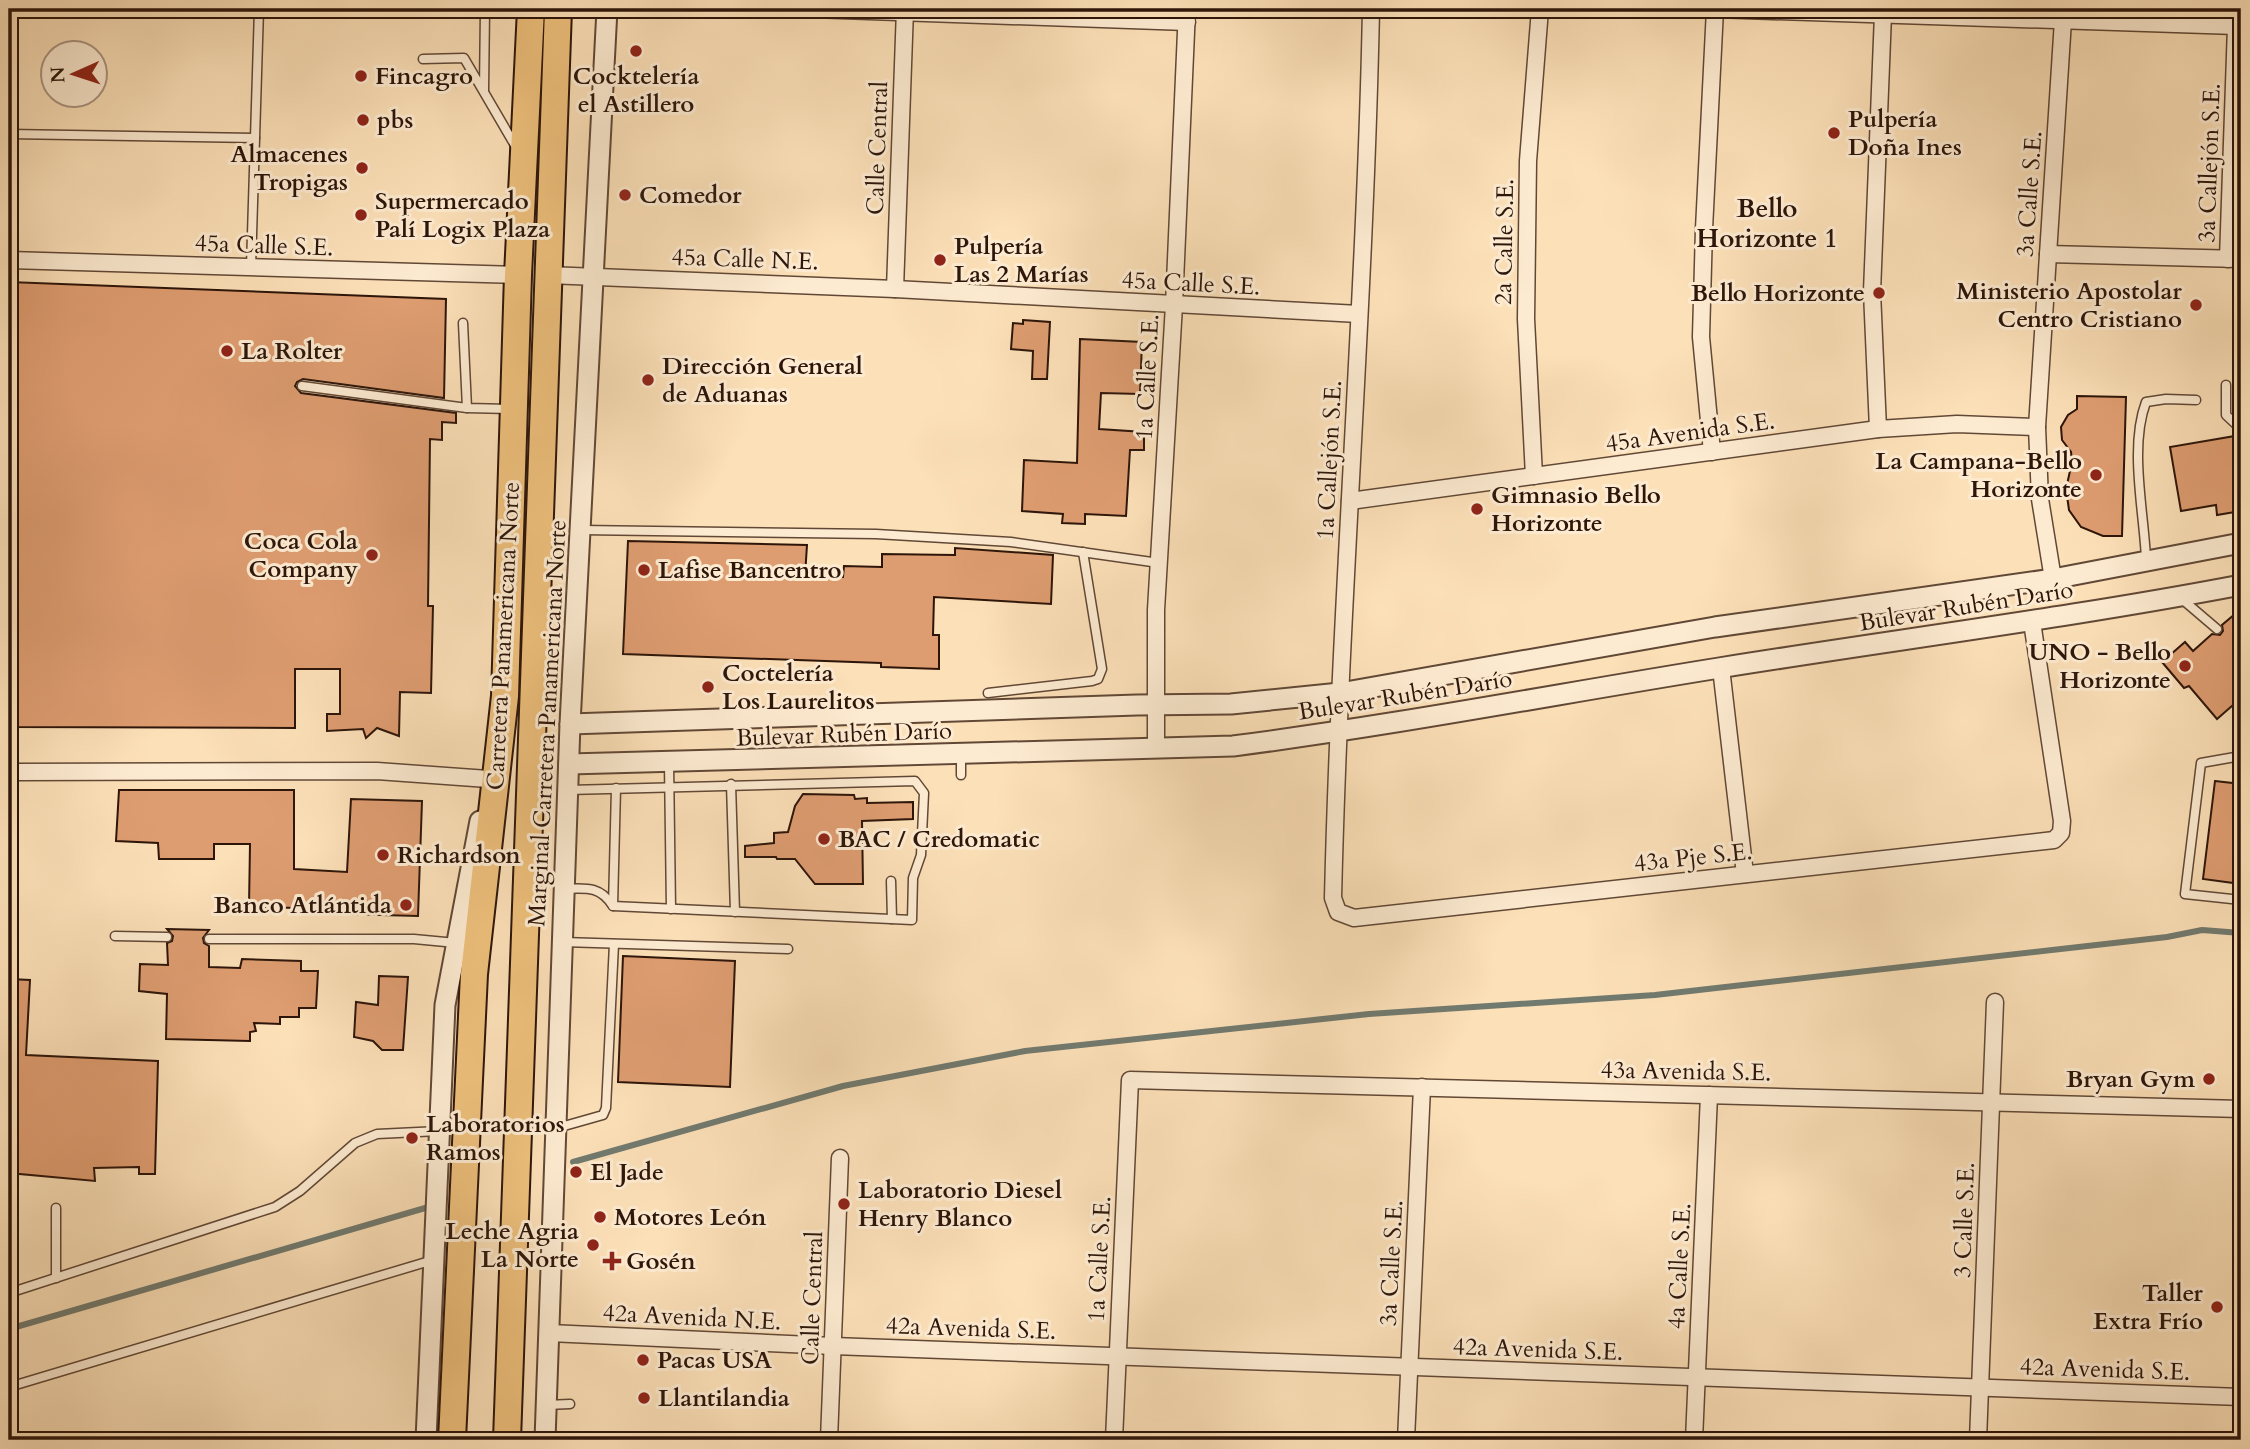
<svg xmlns="http://www.w3.org/2000/svg" width="2250" height="1449" viewBox="0 0 2250 1449" font-family="Cardo,serif">
	<style>
		.lines { fill: none; stroke-linecap: round; stroke-linejoin: round }
		.stream { stroke: #717a6f; stroke-width: 6 }
		.building { fill: #de9d71; stroke: #2d150a; stroke-width: 2 }
		.service-casing { stroke: #614836; stroke-width: 11 }
		.minor-casing { stroke: #614836; stroke-width: 19 }
		.tertiary-casing { stroke: #614836; stroke-width: 23 }
		.trunk-casing { stroke: #2d150a; stroke-width: 30 }
		.service { stroke: #fdebd1; stroke-width: 8 }
		.minor { stroke: #fdebd1; stroke-width: 16 }
		.tertiary { stroke: #fdebd1; stroke-width: 19 }
		.trunk { stroke: #eec07c; stroke-width: 26 }
		.poi-dot { fill: #8f2418; stroke: #fdebd1; stroke-width: 2.5 }
		.labels { text-anchor: middle; stroke-width: 6; stroke-linejoin: round; paint-order: stroke }
		.poi-label { font-size: 24px; font-weight: bold; fill: #2d150a; stroke: #fdebd1; text-anchor: start }
		.street-label { font-size: 24px; fill: #2d150a; stroke: #fdebd1 }
		.neighbourhood-label { font-size: 26px; font-weight: bold; fill: #2d150a; stroke: #fdebd1 }
	</style>
	<rect width="100%" height="100%" fill="#fce0b8"/>
	<filter id="stains"><feTurbulence type="fractalNoise" baseFrequency=".00286" numOctaves="4"/><feColorMatrix values="0 0 0 0 .2 0 0 0 0 .09 0 0 0 0 .02 0 0 0 .5 -.17"/></filter>
	<radialGradient id="worn" r=".72"><stop offset=".6" stop-color="#630" stop-opacity="0"/><stop offset="1" stop-color="#630" stop-opacity=".3"/></radialGradient>
	<g class="lines">
		<g class="stream">
			<path d="M573,1162L843,1086L1025,1051L1369,1014L1655,995L2167,937L2202,930L2241,933"/>
			<path d="M9,1329L432,1206"/>
		</g>
	</g>
	<g class="building">
		<path d="M9,282L446,299L444,398L303,379L297,382L295,386L301,393L456,413V423L442,422V440L430,439L428,606H433L431,693L400,692L399,736L377,728L366,738L363,729L327,731V714H340V669H295V728L9,727Z"/>
		<path d="M1023,320L1050,322L1047,379H1032L1033,351L1011,349L1013,323L1023,324Z"/>
		<path d="M1080,339L1142,342L1140,394L1101,393L1099,429L1144,432V450H1130L1126,516L1085,514V524L1062,523L1063,514L1022,511L1024,460L1077,463Z"/>
		<path d="M2077,396L2126,397L2122,536H2103L2081,527L2069,510L2066,489L2072,462L2071,452L2062,440L2061,427L2068,415L2077,409Z"/>
		<path d="M2235,436L2241,474V511L2217,515L2216,505L2181,511L2170,447Z"/>
		<path d="M628,541L807,545L805,576L843,577L844,566L882,567V554L955,555V548L1053,555L1051,604L934,597L933,635H939V669L881,667V663L623,654Z"/>
		<path d="M2241,609V698L2217,719L2189,686L2184,688L2162,662L2185,642L2193,651L2212,634L2220,635L2223,631L2222,625Z"/>
		<path d="M2215,781L2241,784V884L2203,879Z"/>
		<path d="M119,790H294V869L347,872L351,799L422,801L418,916L344,914L345,909L249,907L250,844H214V859H159L158,843L116,841Z"/>
		<path d="M803,794L854,795L855,799L867,798V803L913,802V819L862,821L863,884H815L795,859H777L776,857H745V846L774,843V833L788,832L795,806Z"/>
		<path d="M167,929L209,930L203,938L204,943L209,946V967L240,968L242,959L301,961V971H318L316,1008H299V1017H280V1024L254,1023L256,1031L250,1032V1041L166,1039L167,994L139,991L140,964L168,965L167,943L172,941L173,936Z"/>
		<path d="M623,956L735,961L730,1087L618,1082Z"/>
		<path d="M379,976L408,977L403,1050H382L373,1041L354,1037L356,1002L378,1005Z"/>
		<path d="M9,979L30,980L26,1055L158,1061L155,1174H139V1167L94,1168L95,1181L9,1173Z"/>
	</g>
	<g class="lines">
		<defs>
			<g id="service">
				<path d="M423,59L464,58L516,147"/>
				<path d="M484,90L485,9"/>
				<path d="M9,134L255,138"/>
				<path d="M251,267L259,9"/>
				<path d="M463,323L467,408"/>
				<path d="M2226,385V415L2241,429"/>
				<path d="M302,386L467,408L510,409"/>
				<path d="M581,530L876,534L1011,542L1159,563"/>
				<path d="M2146,559C2144,512 2129,447 2146,402L2166,399L2196,400"/>
				<path d="M2183,600L2217,629"/>
				<path d="M988,693L1092,681L1098,679L1102,669L1083,552"/>
				<path d="M961,755V775"/>
				<path d="M2241,759L2235,757L2201,763L2185,894L2241,900"/>
				<path d="M669,763L671,909"/>
				<path d="M731,784L735,912"/>
				<path d="M891,881L892,919"/>
				<path d="M564,889C587,888 600,886 613,906L912,920L913,878L921,855L924,793L915,781L568,790"/>
				<path d="M613,906L616,788"/>
				<path d="M115,936L167,937"/>
				<path d="M209,939H414L456,943"/>
				<path d="M563,942L788,949"/>
				<path d="M557,1128L603,1115L606,1108L614,944"/>
				<path d="M56,1208V1278"/>
				<path d="M9,1293L275,1207L300,1191L355,1143L377,1134L439,1131"/>
				<path d="M9,1387L433,1260"/>
				<path d="M546,1405L570,1404"/>
			</g>
			<g id="minor">
				<path d="M812,9L1187,22"/>
				<path d="M1371,9C1365,305 1340,601 1333,898L1338,912L1354,918L2054,840L2061,833L2062,821L2032,622"/>
				<path d="M1715,9L2236,26L2228,259"/>
				<path d="M2048,254L2241,259"/>
				<path d="M9,260L518,275"/>
				<path d="M548,275L895,289L1359,314"/>
				<path d="M895,289L905,9"/>
				<path d="M1878,429L1872,292L1883,14"/>
				<path d="M1712,452L1701,337L1704,229L1715,9"/>
				<path d="M1534,476L1526,319L1528,161L1540,9"/>
				<path d="M1350,501L1878,429L1957,424L2037,427"/>
				<path d="M2053,579L2040,499L2037,427L2063,20"/>
				<path d="M1721,668L1745,874"/>
				<path d="M1156,748V610L1174,305L1187,9"/>
				<path d="M16,772L377,771L488,779"/>
				<path d="M549,1333L833,1346L2241,1397"/>
				<path d="M829,1440L840,1158"/>
				<path d="M1114,1440L1130,1080L2241,1109"/>
				<path d="M1406,1440L1422,1087"/>
				<path d="M1694,1440L1709,1095"/>
				<path d="M1978,1440L1995,1002"/>
			</g>
			<g id="tertiary">
				<path d="M570,724L1137,705L1231,704L1340,693L1715,627L2053,579L2241,543"/>
				<path d="M569,764L1233,746C1396,725 1557,694 1719,668C1893,640 2068,618 2241,585"/>
				<path d="M426,1440L445,1005L480,821"/>
				<path d="M545,1440L570,724L607,9"/>
			</g>
			<g id="trunk">
				<path d="M452,1440L474,974L505,696L518,275L531,9"/>
				<path d="M507,1440L558,9"/>
			</g>
		</defs>
		<use href="#service" class="service-casing"/>
		<use href="#minor" class="minor-casing"/>
		<use href="#tertiary" class="tertiary-casing"/>
		<use href="#trunk" class="trunk-casing"/>
		<use href="#service" class="service"/>
		<use href="#minor" class="minor"/>
		<use href="#tertiary" class="tertiary"/>
		<use href="#trunk" class="trunk"/>
	</g>
	<g class="poi-dot">
		<circle cx="636" cy="51" r="7"/>
		<circle cx="361" cy="76" r="7"/>
		<circle cx="363" cy="120" r="7"/>
		<circle cx="1834" cy="133" r="7"/>
		<circle cx="362" cy="168" r="7"/>
		<circle cx="625" cy="195" r="7"/>
		<circle cx="361" cy="215" r="7"/>
		<circle cx="940" cy="260" r="7"/>
		<circle cx="1879" cy="293" r="7"/>
		<circle cx="2196" cy="305" r="7"/>
		<circle cx="227" cy="351" r="7"/>
		<circle cx="648" cy="380" r="7"/>
		<circle cx="2096" cy="475" r="7"/>
		<circle cx="1477" cy="509" r="7"/>
		<circle cx="372" cy="555" r="7"/>
		<circle cx="644" cy="570" r="7"/>
		<circle cx="2185" cy="666" r="7"/>
		<circle cx="708" cy="687" r="7"/>
		<circle cx="824" cy="839" r="7"/>
		<circle cx="383" cy="855" r="7"/>
		<circle cx="406" cy="905" r="7"/>
		<circle cx="2209" cy="1079" r="7"/>
		<circle cx="412" cy="1138" r="7"/>
		<circle cx="576" cy="1172" r="7"/>
		<circle cx="844" cy="1204" r="7"/>
		<circle cx="600" cy="1217" r="7"/>
		<circle cx="593" cy="1245" r="7"/>
		<path d="M608.5 1250.5h7v7h7v7h-7v7h-7v-7h-7v-7h7z"/>
		<circle cx="2217" cy="1307" r="7"/>
		<circle cx="643" cy="1360" r="7"/>
		<circle cx="644" cy="1398" r="7"/>
	</g>
	<g class="labels">
		<g class="poi-label">
			<text x="375" y="84">Fincagro</text>
			<text x="636" y="84" text-anchor="middle">Cocktelería<tspan x="636" dy="28">el Astillero</tspan></text>
			<text x="1848" y="127">Pulpería<tspan x="1848" dy="28">Doña Ines</tspan></text>
			<text x="377" y="128">pbs</text>
			<text x="348" y="162" text-anchor="end">Almacenes<tspan x="348" dy="28">Tropigas</tspan></text>
			<text x="639" y="203">Comedor</text>
			<text x="375" y="209">Supermercado<tspan x="375" dy="28">Palí Logix Plaza</tspan></text>
			<text x="954" y="254">Pulpería<tspan x="954" dy="28">Las 2 Marías</tspan></text>
			<text x="2182" y="299" text-anchor="end">Ministerio Apostolar<tspan x="2182" dy="28">Centro Cristiano</tspan></text>
			<text x="1865" y="301" text-anchor="end">Bello Horizonte</text>
			<text x="241" y="359">La Rolter</text>
			<text x="662" y="374">Dirección General<tspan x="662" dy="28">de Aduanas</tspan></text>
			<text x="2082" y="469" text-anchor="end">La Campana-Bello<tspan x="2082" dy="28">Horizonte</tspan></text>
			<text x="1491" y="503">Gimnasio Bello<tspan x="1491" dy="28">Horizonte</tspan></text>
			<text x="358" y="549" text-anchor="end">Coca Cola<tspan x="358" dy="28">Company</tspan></text>
			<text x="658" y="578">Lafise Bancentro</text>
			<text x="2171" y="660" text-anchor="end">UNO - Bello<tspan x="2171" dy="28">Horizonte</tspan></text>
			<text x="722" y="681">Coctelería<tspan x="722" dy="28">Los Laurelitos</tspan></text>
			<text x="838" y="847">BAC / Credomatic</text>
			<text x="397" y="863">Richardson</text>
			<text x="392" y="913" text-anchor="end">Banco Atlántida</text>
			<text x="2195" y="1087" text-anchor="end">Bryan Gym</text>
			<text x="426" y="1132">Laboratorios<tspan x="426" dy="28">Ramos</tspan></text>
			<text x="590" y="1180">El Jade</text>
			<text x="858" y="1198">Laboratorio Diesel<tspan x="858" dy="28">Henry Blanco</tspan></text>
			<text x="614" y="1225">Motores León</text>
			<text x="579" y="1239" text-anchor="end">Leche Agria<tspan x="579" dy="28">La Norte</tspan></text>
			<text x="626" y="1269">Gosén</text>
			<text x="2203" y="1301" text-anchor="end">Taller<tspan x="2203" dy="28">Extra Frío</tspan></text>
			<text x="657" y="1368">Pacas USA</text>
			<text x="658" y="1406">Llantilandia</text>
		</g>
		<g class="street-label">
			<text transform="translate(877 148) rotate(-88)" y="8">Calle Central</text>
			<text transform="translate(2209 163) rotate(-88)" y="8">3a Callejón S.E.</text>
			<text transform="translate(2029 194) rotate(-86)" y="8">3a Calle S.E.</text>
			<text transform="translate(1504 242) rotate(-89)" y="8">2a Calle S.E.</text>
			<text transform="translate(264 245) rotate(2)" y="8">45a Calle S.E.</text>
			<text transform="translate(745 259) rotate(2)" y="8">45a Calle N.E.</text>
			<text transform="translate(1191 283) rotate(3)" y="8">45a Calle S.E.</text>
			<text transform="translate(1147 377) rotate(-87)" y="8">1a Calle S.E.</text>
			<text transform="translate(1690 432) rotate(-8)" y="8">45a Avenida S.E.</text>
			<text transform="translate(1329 460) rotate(-87)" y="8">1a Callejón S.E.</text>
			<text transform="translate(1966 606) rotate(-9)" y="8">Bulevar Rubén Darío</text>
			<text transform="translate(503 636) rotate(-87)" y="8">Carretera Panamericana Norte</text>
			<text transform="translate(1405 695) rotate(-9)" y="8">Bulevar Rubén Darío</text>
			<text transform="translate(547 723) rotate(-87)" y="8">Marginal Carretera Panamericana Norte</text>
			<text transform="translate(844 734) rotate(-2)" y="8">Bulevar Rubén Darío</text>
			<text transform="translate(1693 857) rotate(-6)" y="8">43a Pje S.E.</text>
			<text transform="translate(1686 1071) rotate(1)" y="8">43a Avenida S.E.</text>
			<text transform="translate(1964 1220) rotate(-88)" y="8">3 Calle S.E.</text>
			<text transform="translate(1099 1259) rotate(-87)" y="8">1a Calle S.E.</text>
			<text transform="translate(1391 1263) rotate(-87)" y="8">3a Calle S.E.</text>
			<text transform="translate(1679 1266) rotate(-87)" y="8">4a Calle S.E.</text>
			<text transform="translate(812 1298) rotate(-88)" y="8">Calle Central</text>
			<text transform="translate(692 1317) rotate(3)" y="8">42a Avenida N.E.</text>
			<text transform="translate(971 1328) rotate(2)" y="8">42a Avenida S.E.</text>
			<text transform="translate(1538 1349) rotate(2)" y="8">42a Avenida S.E.</text>
			<text transform="translate(2105 1369) rotate(2)" y="8">42a Avenida S.E.</text>
		</g>
		<g class="neighbourhood-label">
			<text x="1767" y="217">Bello<tspan x="1767" dy="30">Horizonte 1</tspan></text>
		</g>
	</g>
	<rect width="2250" height="1449" fill="none" stroke="#fce0b8" stroke-width="35"/>
	<rect x="10" y="10" width="2229" height="1428" fill="none" stroke="#2d150a" stroke-width="3.5"/>
	<rect x="18" y="18" width="2215" height="1414" fill="none" stroke="#2d150a" stroke-width="2"/>
	<g transform="translate(74 74) rotate(267)"><circle r="33" fill="#fdebd1" stroke="#aa9581" stroke-width="2"/>
	<path d="M0-5L12 26L0 18L-12 26Z" fill="#8f2418"/>
	<text y="-10" font-size="19" font-weight="bold" text-anchor="middle" fill="#2d150a">N</text>
	</g>
	<rect width="100%" height="100%" filter="url(#stains)"/>
	<rect width="100%" height="100%" fill="url(#worn)"/>
</svg>
